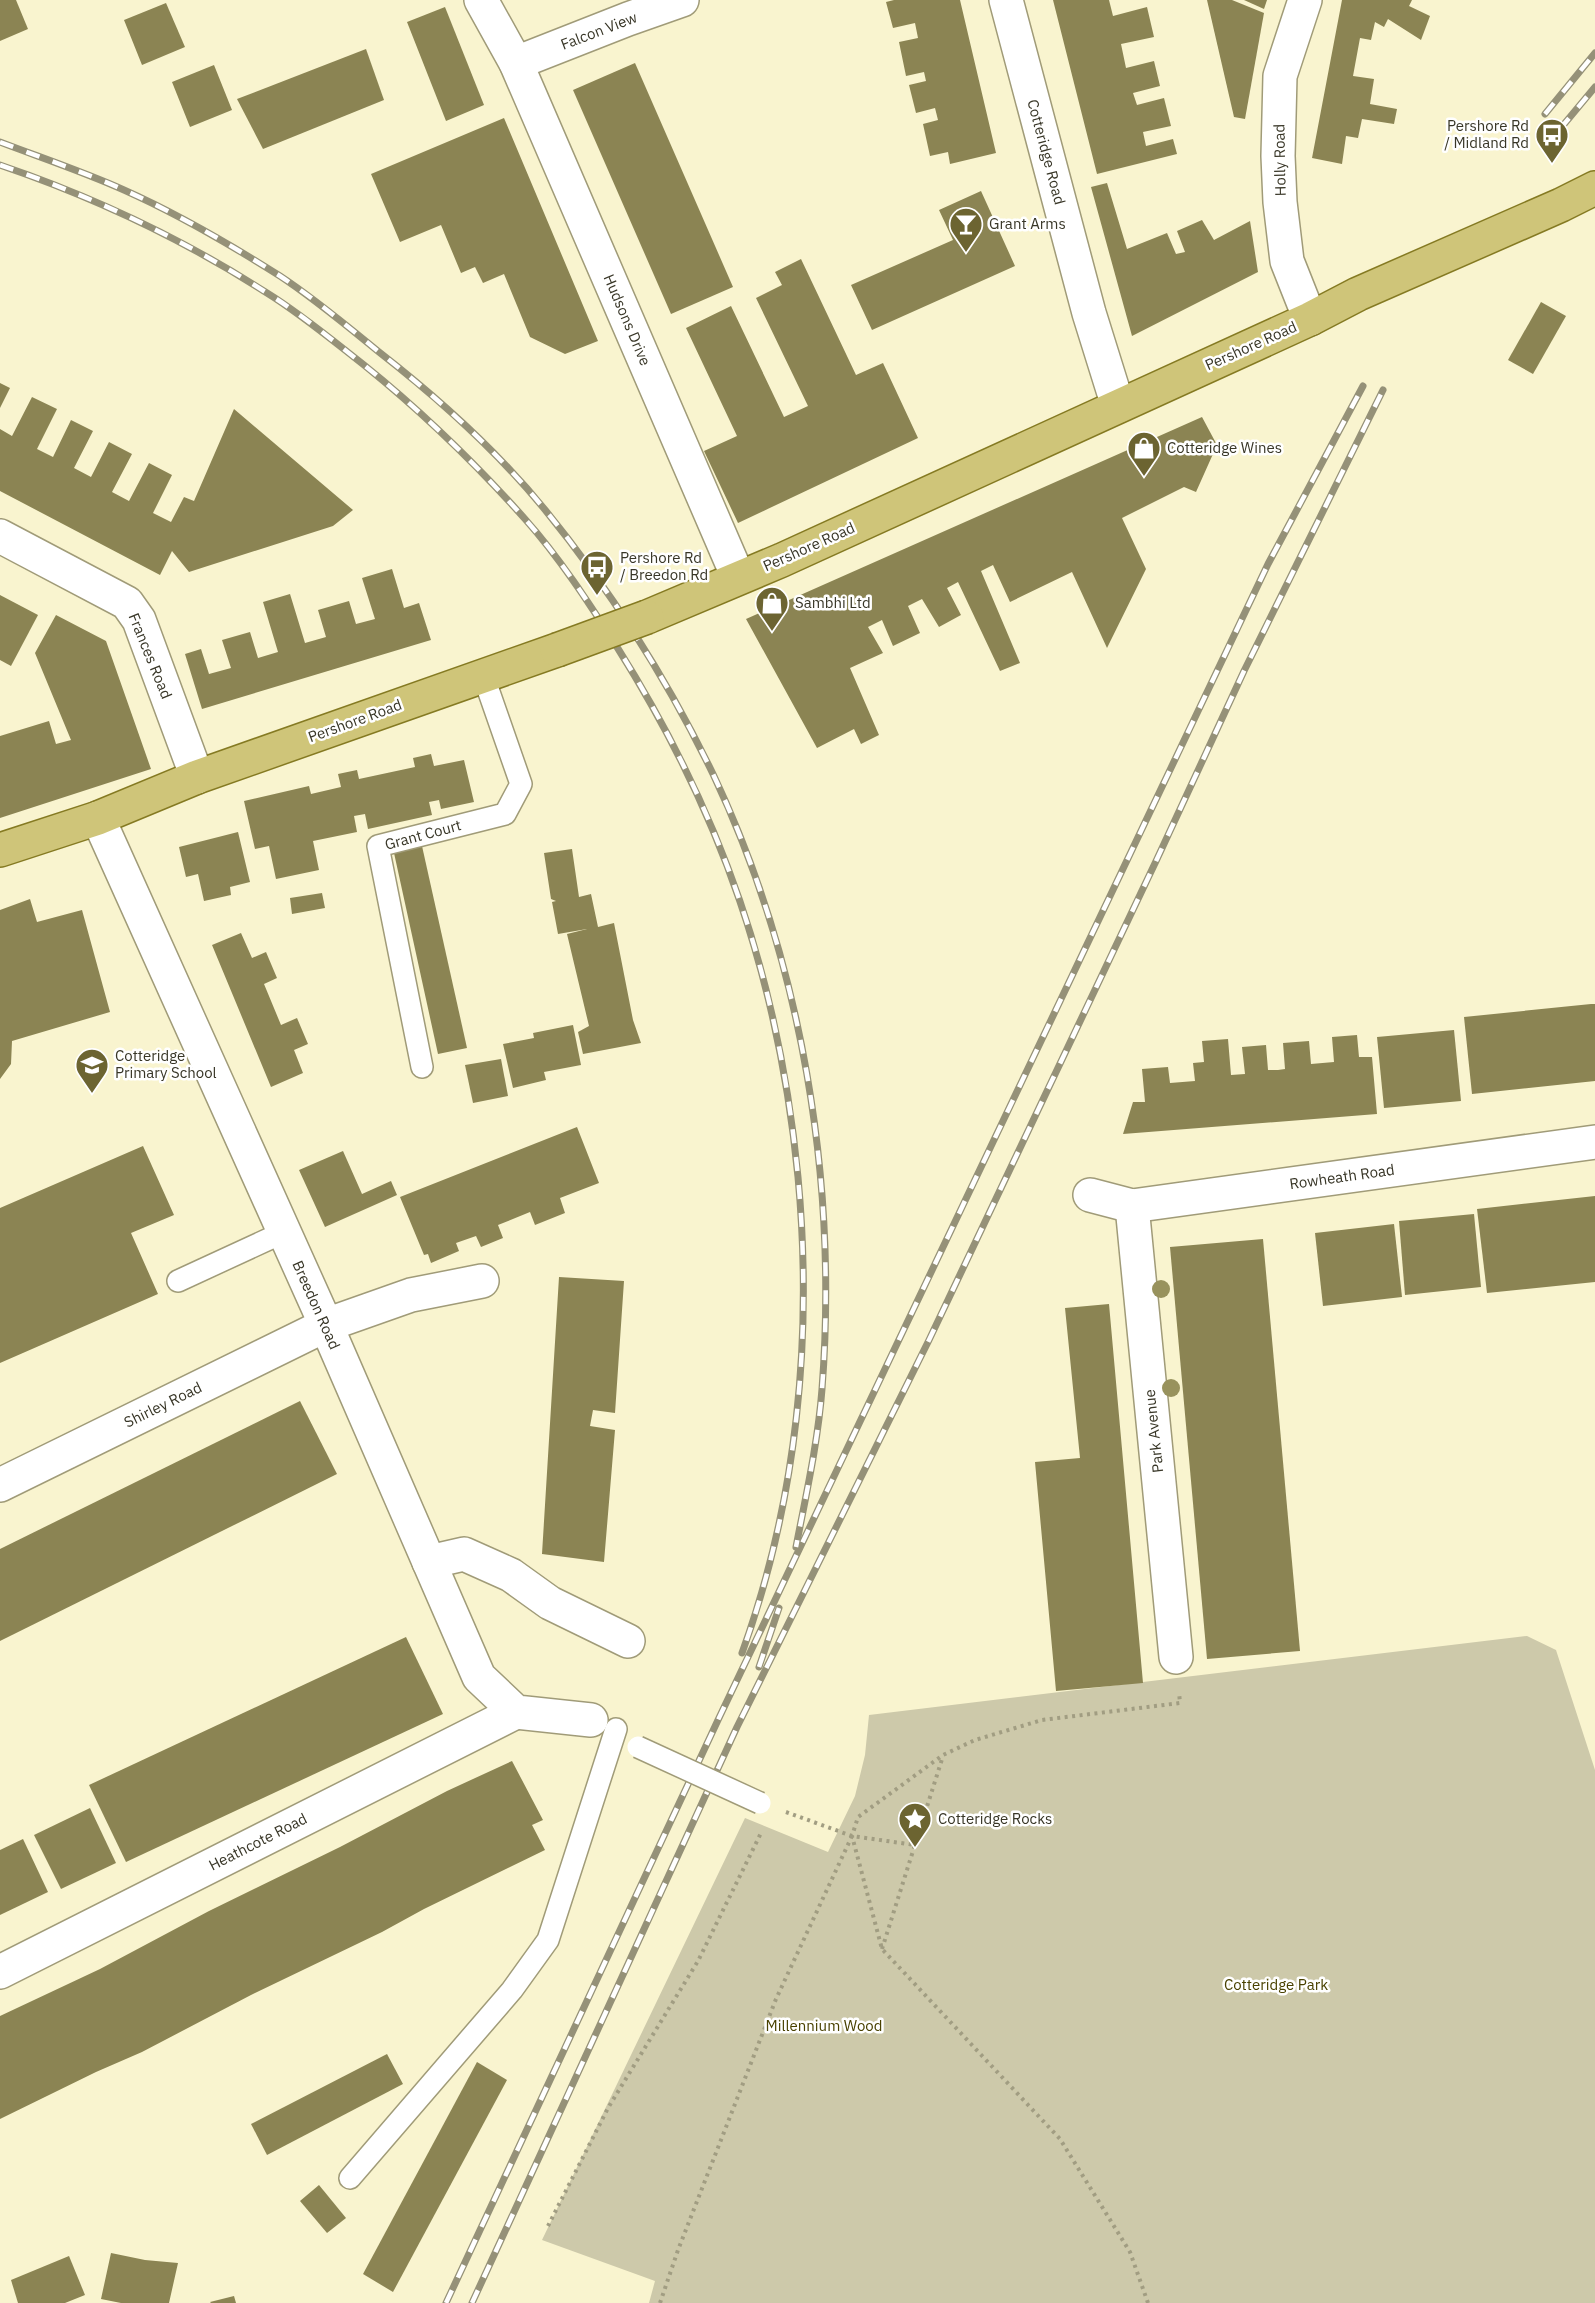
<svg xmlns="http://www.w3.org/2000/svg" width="1595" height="2303" viewBox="0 0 1595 2303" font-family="'IBM Plex Sans',sans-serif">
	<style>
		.green { fill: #cdc9aa }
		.building { fill: #8b8453 }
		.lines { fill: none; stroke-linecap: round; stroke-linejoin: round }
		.lane-casing { stroke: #a09b78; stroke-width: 24 }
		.street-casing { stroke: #a09b78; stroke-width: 36 }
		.primary-casing { stroke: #857a22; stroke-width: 36 }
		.path { stroke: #a19d82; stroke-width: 4; stroke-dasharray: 3 4.5; stroke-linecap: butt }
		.lane { stroke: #fff; stroke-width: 21 }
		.street { stroke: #fff; stroke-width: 33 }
		.primary { stroke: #cfc579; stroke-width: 33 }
		.rail-casing { stroke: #959178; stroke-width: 7 }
		.rail { stroke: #fff; stroke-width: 4.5; stroke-dasharray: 14; stroke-linecap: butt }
		.lane-bridge-casing { stroke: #a09b78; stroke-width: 24; stroke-linecap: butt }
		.primary-bridge-casing { stroke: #857a22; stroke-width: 36; stroke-linecap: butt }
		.lane-bridge { stroke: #fff; stroke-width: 21 }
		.primary-bridge { stroke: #cfc579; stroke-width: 33 }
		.tree { fill: #98925d }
		.labels { text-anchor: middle; stroke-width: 5; stroke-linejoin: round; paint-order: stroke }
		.street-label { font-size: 15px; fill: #383627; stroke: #fff }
		.poi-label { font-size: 15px; fill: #383627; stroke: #fff; text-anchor: start }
		.park-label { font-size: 15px; fill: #494100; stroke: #fff }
	</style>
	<rect width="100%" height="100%" fill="#f9f4cf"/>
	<path class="green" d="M1527,1636L1556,1650L1595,1770V2303H649L655,2281L542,2240L745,1818L828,1852L855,1796L865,1755L869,1715Z"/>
	<g class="building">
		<path d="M0,0H16L28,29L0,41Z"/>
		<path d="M894,0H960L996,153L950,164L948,152L930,156L923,124L938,120L935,108L916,113L909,85L926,81L924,72L906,76L899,42L918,38L915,23L893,28L886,2Z"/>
		<path d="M1053,0H1109L1113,16L1147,7L1154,37L1121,44L1126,68L1154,61L1160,86L1133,93L1137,105L1164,98L1171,126L1143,132L1146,146L1173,139L1177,154L1097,174Z"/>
		<path d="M1207,0H1232L1264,13L1245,119L1234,117Z"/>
		<path d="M1244,0H1267L1264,9Z"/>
		<path d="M1342,0H1412L1409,6L1430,16L1421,40L1388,19L1384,27L1375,22L1371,40L1360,38L1353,76L1374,79L1370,104L1397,109L1394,124L1362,119L1358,138L1346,136L1342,164L1312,158Z"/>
		<path d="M166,3L185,47L142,65L124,20Z"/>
		<path d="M445,7L484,105L446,121L407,22Z"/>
		<path d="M366,49L384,100L263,149L237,99Z"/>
		<path d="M635,63L733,287L671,314L573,90Z"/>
		<path d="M214,65L232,110L190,127L172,82Z"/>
		<path d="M504,118L598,341L565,354L530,337L504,274L483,283L475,267L461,273L441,225L400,242L371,174Z"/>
		<path d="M1107,183L1127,249L1167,233L1176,254L1185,252L1177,231L1202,220L1214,240L1250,221L1258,272L1132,336L1091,187Z"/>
		<path d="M981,191L1015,266L872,330L851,285L953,240L939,210Z"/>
		<path d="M801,259L856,375L883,363L918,438L738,523L704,451L737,436L686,328L731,306L784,417L808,406L756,298L782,285L775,272Z"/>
		<path d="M1541,302L1566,316L1533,374L1508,360Z"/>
		<path d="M0,383L10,388L0,408Z"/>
		<path d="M32,397L57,409L37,449L53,457L71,420L93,431L74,468L91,477L109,442L132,454L112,492L129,501L149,463L172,475L153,513L171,522L184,497L194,501L234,409L353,510L333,526L189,572L172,551L160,575L0,491V429L12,436Z"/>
		<path d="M1202,417L1217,445L1196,492L1184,487L1122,518L1146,569L1107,648L1072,572L1010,602L993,565L981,571L1020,663L1000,671L958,582L947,588L961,615L939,627L922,599L908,606L920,633L893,646L882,620L868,627L883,653L850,668L879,735L861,744L854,729L817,748L746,619Z"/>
		<path d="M392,569L404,608L419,603L431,640L202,709L185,654L201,649L209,674L231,668L222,640L250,632L258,658L278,652L263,602L290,594L305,643L326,637L318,610L349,601L356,624L375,619L362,578Z"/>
		<path d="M0,595L38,615L11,666L0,660Z"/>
		<path d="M56,615L106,641L151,769L0,818V736L49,721L56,744L71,740L35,653Z"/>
		<path d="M431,754L434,766L464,760L474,802L441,809L439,800L429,802L432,815L368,829L365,814L354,816L357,832L313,841L319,870L276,879L269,846L255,849L244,801L309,786L311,794L341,787L338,774L357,770L359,779L415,767L413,758Z"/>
		<path d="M238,832L250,882L230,887L231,895L204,901L198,874L186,877L179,847Z"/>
		<path d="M422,846L467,1048L438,1054L394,853Z"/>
		<path d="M572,849L579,897L591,894L598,927L614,923L633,1020L641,1043L583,1054L578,1032L589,1026L567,934L587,929L558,934L552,902L556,901L551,899L544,853Z"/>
		<path d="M322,893L325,908L292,914L290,898Z"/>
		<path d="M30,899L37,922L82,910L110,1012L12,1041L11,1064L0,1079V910Z"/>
		<path d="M241,933L252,958L266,952L277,978L264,984L281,1025L297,1018L308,1044L294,1050L303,1073L271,1087L212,945Z"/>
		<path d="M1591,1004H1595V1081L1472,1094L1464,1017Z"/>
		<path d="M573,1025L581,1065L544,1072L546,1080L513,1088L503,1044L534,1038L533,1033Z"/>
		<path d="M1454,1030L1461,1101L1384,1108L1377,1037Z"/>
		<path d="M1357,1035L1359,1057H1372L1377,1114L1123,1134L1133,1102H1145L1142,1069L1168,1067L1170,1083L1195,1081L1193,1063L1204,1062L1202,1041L1228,1039L1231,1075L1245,1074L1242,1047L1266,1045L1268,1070H1278L1285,1069L1283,1043L1309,1041L1311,1064L1334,1062L1332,1037Z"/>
		<path d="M501,1059L508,1096L473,1103L465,1065Z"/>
		<path d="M577,1127L599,1183L560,1198L565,1213L535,1225L530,1212L498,1225L503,1238L481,1247L476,1236L456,1243L459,1251L431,1263L428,1254L424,1255L400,1197Z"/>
		<path d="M143,1146L174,1215L131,1233L158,1294L0,1363V1208Z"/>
		<path d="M343,1151L362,1194L391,1181L397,1195L325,1227L299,1170Z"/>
		<path d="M1595,1196V1282L1487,1293L1477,1209Z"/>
		<path d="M1474,1214L1481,1287L1405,1295L1399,1221Z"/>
		<path d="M1394,1224L1402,1297L1323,1306L1315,1233Z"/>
		<path d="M1263,1239L1300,1651L1207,1659L1170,1247Z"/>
		<path d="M559,1277L624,1281L615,1413L593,1410L590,1426L615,1430L604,1562L542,1554Z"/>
		<path d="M1109,1304L1143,1683L1056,1691L1035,1462L1080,1458L1065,1308Z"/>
		<path d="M300,1401L337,1474L0,1641V1549Z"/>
		<path d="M406,1637L443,1714L126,1862L89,1785Z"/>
		<path d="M512,1761L543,1820L532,1825L545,1850L424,1909L382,1932L251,1995L142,2052L96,2072L0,2119V2016L100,1969L209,1911L340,1847L447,1791Z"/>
		<path d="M90,1808L116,1863L61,1889L34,1835Z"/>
		<path d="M23,1839L48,1892L0,1915V1850Z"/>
		<path d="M387,2054L403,2084L267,2155L251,2124Z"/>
		<path d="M477,2062L507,2080L393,2292L363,2274Z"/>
		<path d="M319,2185L346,2218L327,2233L300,2201Z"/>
		<path d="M111,2253L145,2260L178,2263L169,2303H121L101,2299Z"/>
		<path d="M69,2256L85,2295L65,2303H18L11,2280Z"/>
		<path d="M234,2296L236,2303H211L210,2302Z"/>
	</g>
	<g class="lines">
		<defs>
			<g id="lane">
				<path d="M422,1067L378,846L505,814L521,784L483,675"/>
				<path d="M178,1281L284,1232"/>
				<path d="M350,2178L512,1990L548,1940L616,1729"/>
			</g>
			<g id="street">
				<path d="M481,0L516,63L738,577"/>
				<path d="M1006,0L1089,313L1118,406"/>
				<path d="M1305,0L1280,76L1278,156L1280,202L1287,261L1310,319"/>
				<path d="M516,63L628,19L682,0"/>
				<path d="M0,536L127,603L139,620L197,777"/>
				<path d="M98,818L326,1325L479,1677L516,1712L591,1720"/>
				<path d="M1090,1195L1132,1206L1595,1142"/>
				<path d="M1132,1206L1176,1657"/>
				<path d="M0,1485L326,1325L411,1295L482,1281"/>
				<path d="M429,1562L464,1554L511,1575L550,1603L628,1641"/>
				<path d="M0,1972L516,1712"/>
			</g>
			<g id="primary">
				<path d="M647,617L782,560L1310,319L1358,294L1561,205L1595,188"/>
				<path d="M0,850L98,818L197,777L557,650"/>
			</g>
		</defs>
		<use href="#lane" class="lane-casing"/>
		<use href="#street" class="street-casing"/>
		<use href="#primary" class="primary-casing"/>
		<g class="path">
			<path d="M786,1812L852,1836L915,1845"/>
			<path d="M882,1949L943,1756"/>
			<path d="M548,2226L608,2108L698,1961L762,1831"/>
			<path d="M660,2303L678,2250L776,1999L852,1836"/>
			<path d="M1148,2303L1130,2252L1060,2139L882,1949L852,1836L858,1817L943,1755L975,1740L1042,1720L1180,1703L1179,1692"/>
		</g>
		<use href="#lane" class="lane"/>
		<use href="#street" class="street"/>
		<use href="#primary" class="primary"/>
		<defs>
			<g id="rail">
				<path d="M1545,114L1595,53"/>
				<path d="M1560,129L1595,87"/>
				<path d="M0,142C42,158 84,172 124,190C178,214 231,245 280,276C315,299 347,326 379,352C438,398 499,453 546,511C611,591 668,681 713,774C802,962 838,1181 822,1389C818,1442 806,1495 796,1547"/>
				<path d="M0,165C94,197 183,239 267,293C301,314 332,340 364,365C421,411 476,464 525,519C559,557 589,603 617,647C722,814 779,980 798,1177C813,1338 797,1501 742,1653"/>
				<path d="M759,1667L779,1608"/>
				<path d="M446,2303L718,1720L1268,564L1363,386"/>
				<path d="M472,2303L737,1727L929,1340L1157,859L1244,671L1383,390"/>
			</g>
		</defs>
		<use href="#rail" class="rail-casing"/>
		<use href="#rail" class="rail"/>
		<defs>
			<path id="lane-bridge" d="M638,1747L760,1803"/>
			<path id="primary-bridge" d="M557,650L647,617"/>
		</defs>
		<use href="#lane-bridge" class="lane-bridge-casing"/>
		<use href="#primary-bridge" class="primary-bridge-casing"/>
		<use href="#lane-bridge" class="lane-bridge"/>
		<use href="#primary-bridge" class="primary-bridge"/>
	</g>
	<g class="tree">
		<circle cx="1161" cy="1289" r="9"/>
		<circle cx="1171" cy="1388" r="9"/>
	</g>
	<defs>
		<symbol id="bus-pin" viewBox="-11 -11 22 30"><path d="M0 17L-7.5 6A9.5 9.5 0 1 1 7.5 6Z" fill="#6c6431" stroke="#fff"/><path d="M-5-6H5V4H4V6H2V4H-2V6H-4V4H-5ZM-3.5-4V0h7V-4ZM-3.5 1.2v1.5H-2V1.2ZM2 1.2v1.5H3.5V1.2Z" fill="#fff"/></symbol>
		<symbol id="bar-pin" viewBox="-11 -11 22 30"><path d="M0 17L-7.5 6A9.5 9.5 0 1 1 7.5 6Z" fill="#6c6431" stroke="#fff"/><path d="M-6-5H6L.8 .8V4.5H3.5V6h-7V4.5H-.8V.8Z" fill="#fff"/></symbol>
		<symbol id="shop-pin" viewBox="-11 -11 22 30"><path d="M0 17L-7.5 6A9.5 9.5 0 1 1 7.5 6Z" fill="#6c6431" stroke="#fff"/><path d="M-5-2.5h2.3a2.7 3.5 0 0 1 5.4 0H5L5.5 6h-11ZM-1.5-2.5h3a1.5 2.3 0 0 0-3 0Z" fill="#fff"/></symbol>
		<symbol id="school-pin" viewBox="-11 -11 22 30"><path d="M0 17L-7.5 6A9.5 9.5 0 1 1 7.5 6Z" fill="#6c6431" stroke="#fff"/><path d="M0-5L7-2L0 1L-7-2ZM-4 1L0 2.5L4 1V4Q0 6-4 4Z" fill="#fff"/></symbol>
		<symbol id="sight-pin" viewBox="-11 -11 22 30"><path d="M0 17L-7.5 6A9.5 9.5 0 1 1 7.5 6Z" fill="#6c6431" stroke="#fff"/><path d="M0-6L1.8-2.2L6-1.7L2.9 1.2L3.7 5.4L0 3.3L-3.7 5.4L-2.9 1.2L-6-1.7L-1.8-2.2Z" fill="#fff"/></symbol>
	</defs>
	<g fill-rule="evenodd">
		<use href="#bus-pin" x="1533" y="116" width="38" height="52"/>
		<use href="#bar-pin" x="947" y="205" width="38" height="52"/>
		<use href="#shop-pin" x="1125" y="429" width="38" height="52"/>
		<use href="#bus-pin" x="578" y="548" width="38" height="52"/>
		<use href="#shop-pin" x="753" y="584" width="38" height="52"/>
		<use href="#school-pin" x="73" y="1046" width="38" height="52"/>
		<use href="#sight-pin" x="896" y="1800" width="38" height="52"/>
	</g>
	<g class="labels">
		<g class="street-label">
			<text transform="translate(599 31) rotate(-21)" y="5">Falcon View</text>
			<text transform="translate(1046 152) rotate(75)" y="5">Cotteridge Road</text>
			<text transform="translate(1280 160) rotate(-91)" y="5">Holly Road</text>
			<text transform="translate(627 320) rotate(67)" y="5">Hudsons Drive</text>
			<text transform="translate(1251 346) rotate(-24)" y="5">Pershore Road</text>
			<text transform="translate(809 547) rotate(-24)" y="5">Pershore Road</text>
			<text transform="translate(150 656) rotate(68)" y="5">Frances Road</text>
			<text transform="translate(355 721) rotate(-20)" y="5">Pershore Road</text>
			<text transform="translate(423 835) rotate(-15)" y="5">Grant Court</text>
			<text transform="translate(1342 1177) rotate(-8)" y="5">Rowheath Road</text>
			<text transform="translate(316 1305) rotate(66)" y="5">Breedon Road</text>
			<text transform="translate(163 1405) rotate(-26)" y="5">Shirley Road</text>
			<text transform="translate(1154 1431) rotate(-96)" y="5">Park Avenue</text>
			<text transform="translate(258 1842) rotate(-27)" y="5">Heathcote Road</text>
		</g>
		<g class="poi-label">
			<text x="1529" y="131" text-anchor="end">Pershore Rd<tspan x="1529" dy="17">/ Midland Rd</tspan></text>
			<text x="989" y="229">Grant Arms</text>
			<text x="1167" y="453">Cotteridge Wines</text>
			<text x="620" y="563">Pershore Rd<tspan x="620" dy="17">/ Breedon Rd</tspan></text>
			<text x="795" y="608">Sambhi Ltd</text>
			<text x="115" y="1061">Cotteridge<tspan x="115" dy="17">Primary School</tspan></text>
			<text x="938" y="1824">Cotteridge Rocks</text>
		</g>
		<g class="park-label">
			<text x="1276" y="1990">Cotteridge Park</text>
			<text x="824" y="2031">Millennium Wood</text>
		</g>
	</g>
</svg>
